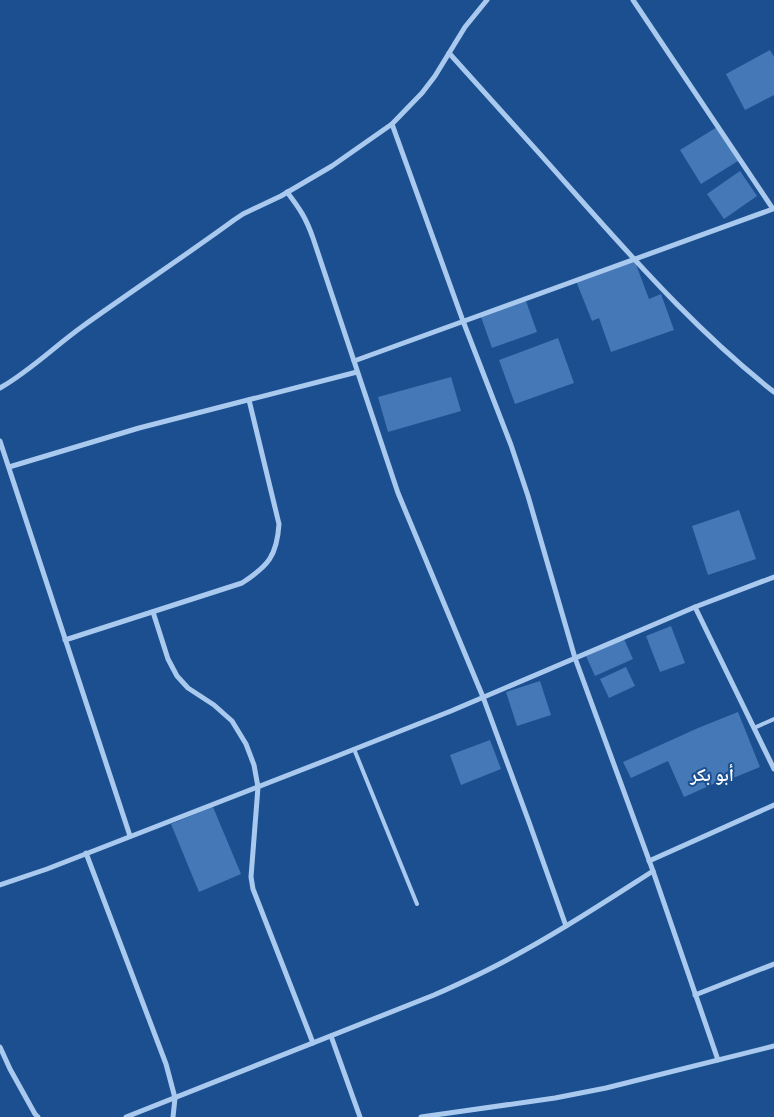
<svg xmlns="http://www.w3.org/2000/svg" width="774" height="1117" viewBox="0 0 774 1117" font-family="Raleway,'Noto Naskh Arabic',sans-serif">
	<style>
		.building { fill: #4478b7 }
		.lines { fill: none; stroke-linecap: round; stroke-linejoin: round }
		.lane { stroke: #a9c9ee; stroke-width: 4 }
		.street { stroke: #a9c9ee; stroke-width: 5 }
		.labels { text-anchor: middle; stroke-width: 4; stroke-linejoin: round; paint-order: stroke }
		.quarter-label { font-size: 18px; font-weight: bold; fill: #fff; stroke: #1b4f8f }
	</style>
	<rect width="100%" height="100%" fill="#1b4f8f"/>
	<g class="building">
		<path d="M770,50L774,57V95L745,110L726,74Z"/>
		<path d="M717,127L738,161L701,184L680,150Z"/>
		<path d="M740,171L757,196L724,219L707,194Z"/>
		<path d="M634,259L649,299L661,294L674,330L611,352L599,318L592,321L576,281Z"/>
		<path d="M526,301L537,332L492,348L481,317Z"/>
		<path d="M558,338L574,383L515,404L499,360Z"/>
		<path d="M451,377L461,411L388,432L378,397Z"/>
		<path d="M739,510L756,559L708,575L692,526Z"/>
		<path d="M671,626L685,663L660,672L646,636Z"/>
		<path d="M624,639L633,659L595,676L586,656Z"/>
		<path d="M626,667L635,686L609,698L600,679Z"/>
		<path d="M540,681L551,715L517,726L506,692Z"/>
		<path d="M738,712L760,767L721,783L720,781L684,797L668,761L631,778L623,762L698,728Z"/>
		<path d="M490,740L501,769L461,785L450,755Z"/>
		<path d="M213,807L241,874L199,892L171,824Z"/>
	</g>
	<g class="lines">
		<g class="lane">
			<path d="M754,728L774,719"/>
			<path d="M354,749L417,904"/>
		</g>
		<g class="street">
			<path d="M449,53C496,105 542,156 588,208C646,273 705,338 774,392"/>
			<path d="M392,124L463,321L511,445L528,496L575,658L653,871L718,1060"/>
			<path d="M287,192C300,209 306,218 313,238L398,493L483,697L529,822L566,926"/>
			<path d="M354,361L773,209L633,0"/>
			<path d="M0,388C30,371 55,346 83,326C133,290 185,256 234,220L243,214L281,196L332,166L392,124L422,93L435,76L465,27L487,0"/>
			<path d="M0,441L130,836"/>
			<path d="M9,467L139,428L357,372"/>
			<path d="M695,607L774,769"/>
			<path d="M153,612L168,659L177,676L188,688L214,705L232,721L246,744L254,765L258,787L251,877L253,889L313,1043"/>
			<path d="M65,640L242,583C268,566 277,556 279,524L249,400"/>
			<path d="M86,853L166,1064L175,1098L173,1117"/>
			<path d="M649,861L774,805"/>
			<path d="M0,885L47,869L332,758L451,711L695,607L774,577"/>
			<path d="M695,995L774,964"/>
			<path d="M331,1036L360,1117"/>
			<path d="M0,1047L10,1069L35,1114L38,1117"/>
			<path d="M126,1117L434,995C461,983 489,970 516,955C563,930 608,900 653,871"/>
			<path d="M421,1117L555,1098L606,1088L774,1046"/>
		</g>
	</g>
	<g class="labels">
		<g class="quarter-label">
			<text x="712" y="781">أبو بكر</text>
		</g>
	</g>
</svg>
